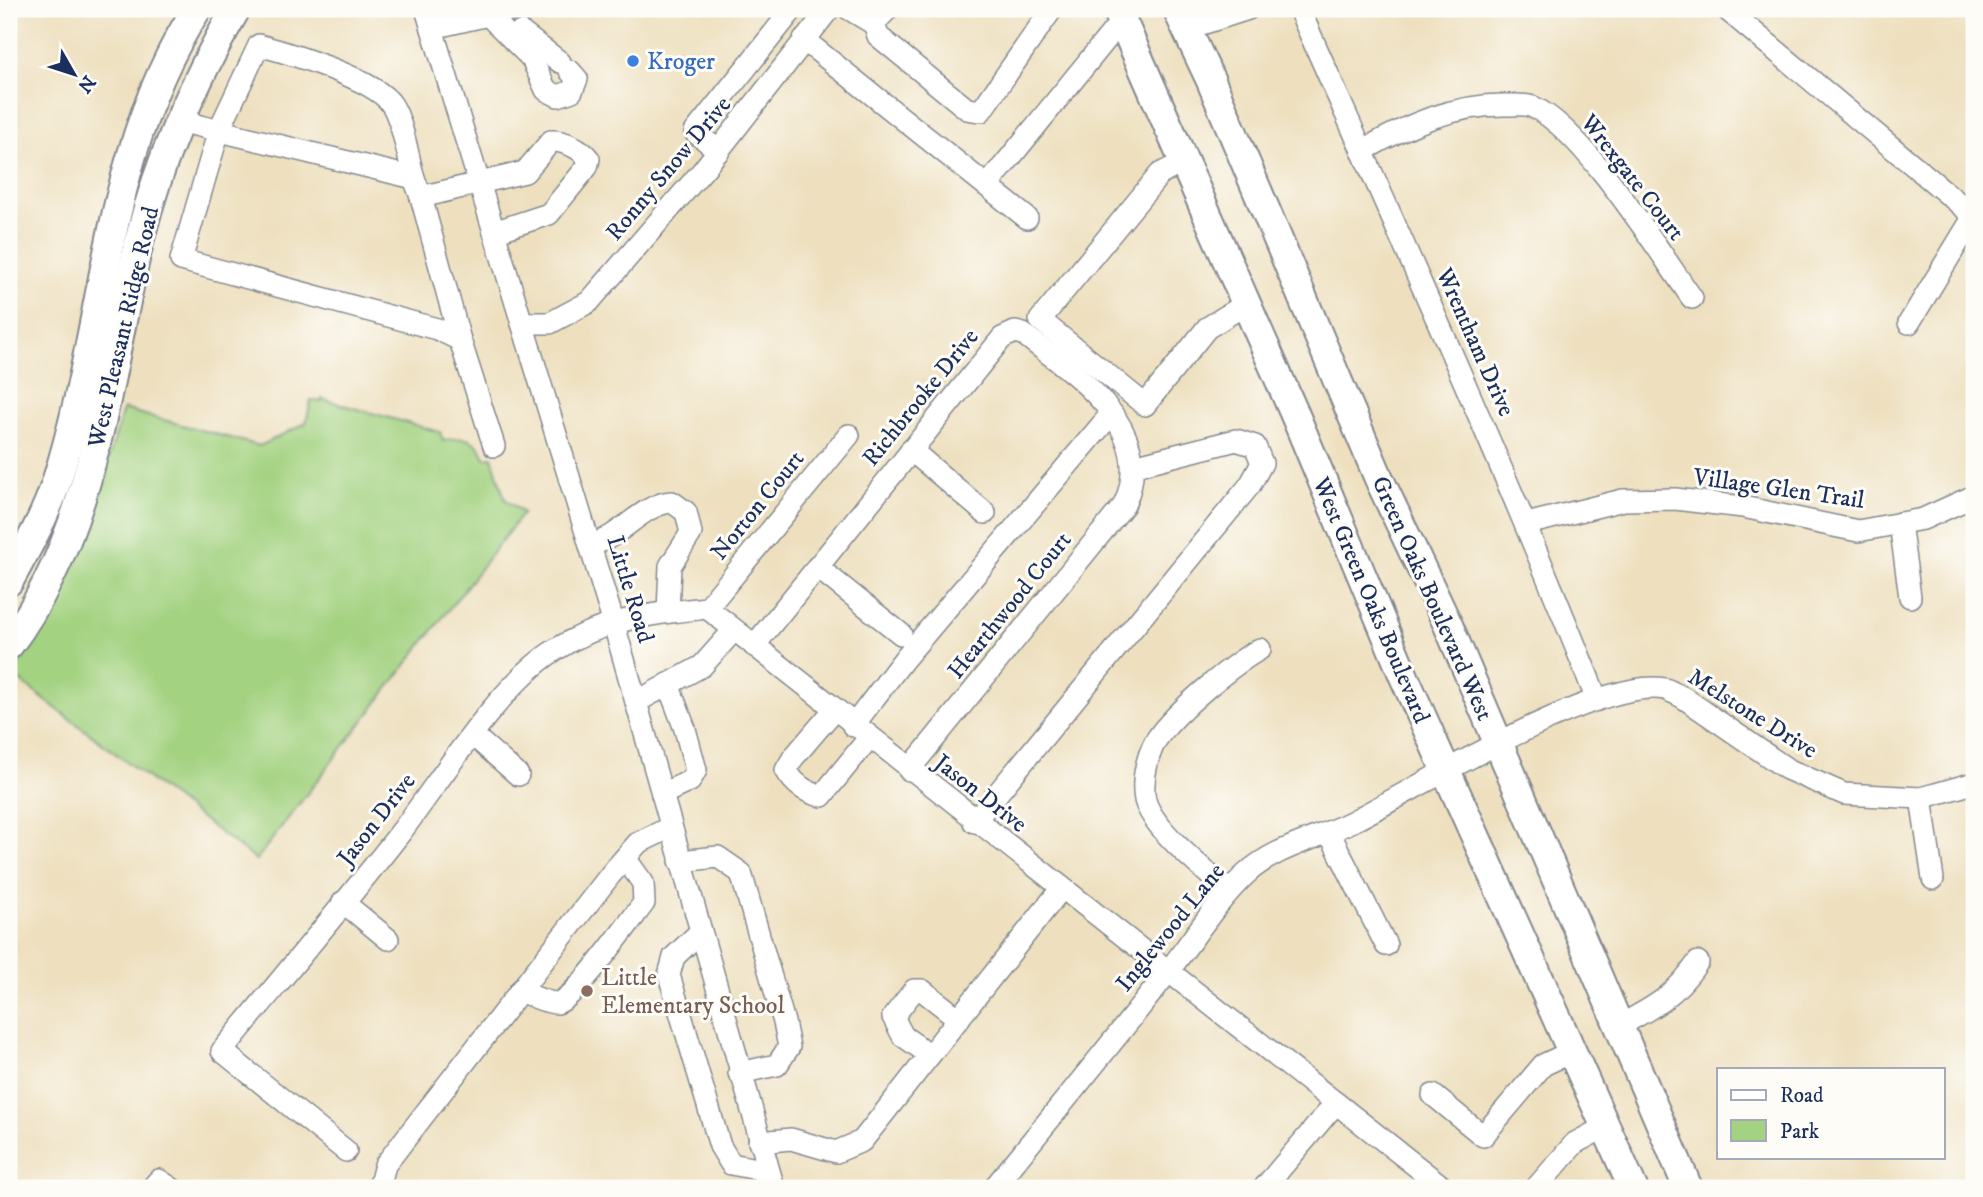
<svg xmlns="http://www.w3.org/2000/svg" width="1983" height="1197" viewBox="0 0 1983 1197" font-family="'IM FELL DW Pica',serif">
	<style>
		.green { fill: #a3d280; stroke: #5f806f; stroke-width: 2 }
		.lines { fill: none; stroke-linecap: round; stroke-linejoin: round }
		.minor-casing { stroke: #84888e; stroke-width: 24 }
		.major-casing { stroke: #84888e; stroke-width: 32 }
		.minor { stroke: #fff; stroke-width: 21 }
		.major { stroke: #fff; stroke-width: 28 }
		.shop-dot { fill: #3f7fe0; stroke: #fdfcf7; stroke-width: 2.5 }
		.education-dot { fill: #8d6e63; stroke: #fdfcf7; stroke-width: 2.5 }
		.labels { text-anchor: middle; stroke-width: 6; stroke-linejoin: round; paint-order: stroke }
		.shop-label { font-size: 24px; fill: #366cbe; stroke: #fdfcf7; text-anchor: start }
		.street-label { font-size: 24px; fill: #1b2f5e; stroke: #fdfcf7 }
		.education-label { font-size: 24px; fill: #785e54; stroke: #fdfcf7; text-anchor: start }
	</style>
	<rect width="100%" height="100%" fill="#fdfcf7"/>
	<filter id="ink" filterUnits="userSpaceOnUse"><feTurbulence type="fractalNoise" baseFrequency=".0143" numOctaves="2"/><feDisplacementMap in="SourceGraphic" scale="14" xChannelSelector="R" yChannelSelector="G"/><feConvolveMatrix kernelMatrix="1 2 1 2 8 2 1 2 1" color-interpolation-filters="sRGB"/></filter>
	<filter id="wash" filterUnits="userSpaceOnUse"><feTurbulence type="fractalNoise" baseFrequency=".00686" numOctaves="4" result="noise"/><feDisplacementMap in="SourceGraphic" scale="28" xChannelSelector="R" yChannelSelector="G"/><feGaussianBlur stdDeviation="1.57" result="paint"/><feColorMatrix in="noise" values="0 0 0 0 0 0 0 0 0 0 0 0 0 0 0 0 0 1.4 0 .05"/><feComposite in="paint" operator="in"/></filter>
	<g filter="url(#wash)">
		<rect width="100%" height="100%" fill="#eee0bf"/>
		<path class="green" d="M322,399L440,432L443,441C464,436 477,437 485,458L492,457L505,499L523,513L256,860L12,675C61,590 98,504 123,409L260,446L306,423L311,400L321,402Z"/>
	</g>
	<g filter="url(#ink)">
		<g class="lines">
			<defs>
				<g id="minor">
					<path d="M426,9L613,621L774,1188"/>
					<path d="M515,9L488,15L532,59L546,90L558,96L572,91L577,79L570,71"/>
					<path d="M849,9L874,24"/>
					<path d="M888,9L874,23L878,36L967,109L981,111L1052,9"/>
					<path d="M1299,9C1401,238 1504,466 1597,700"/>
					<path d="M1726,9L1974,216"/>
					<path d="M432,28L488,15L486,9"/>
					<path d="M1186,29L1248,9"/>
					<path d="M521,32L560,62"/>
					<path d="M804,40L1027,218"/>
					<path d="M179,121L414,178L421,197L525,172L551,141C563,140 582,149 589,159L587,167L549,214L494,232"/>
					<path d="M719,151L695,132L793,9"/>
					<path d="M1362,151C1407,125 1454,104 1507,105C1515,105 1526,104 1533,107C1583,129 1658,250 1692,298"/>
					<path d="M1184,162L1160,174L1040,320L1145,405L1207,328L1246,304"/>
					<path d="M414,178C408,158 403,122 392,105C376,79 288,53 259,45L219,130L181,260L437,329L460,340"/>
					<path d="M987,186L1122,20"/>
					<path d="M421,197L460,340L494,446"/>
					<path d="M522,323H550L589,302L704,169L829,9"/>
					<path d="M1909,323L1974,216"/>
					<path d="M911,450L985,513"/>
					<path d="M1900,523L1910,597"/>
					<path d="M1527,524L1623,500L1675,499L1743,507L1858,531L1923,519L1974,496"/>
					<path d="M590,545C623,537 641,504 672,502L686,512L691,533L670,566L668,612"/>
					<path d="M817,567L901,634"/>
					<path d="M707,608L849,435"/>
					<path d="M754,646L1002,338L1015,332L1023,334C1076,375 1159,429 1124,505L909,770"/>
					<path d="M636,702L702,666L734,630"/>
					<path d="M834,710L793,758L786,770C794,784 806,793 822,796L869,738"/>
					<path d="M853,726L904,659L1111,414"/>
					<path d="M474,736L518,775"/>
					<path d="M662,794L690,781L696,770L685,729L668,684"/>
					<path d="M1921,798L1933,879"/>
					<path d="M974,822L1250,485L1262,463L1255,446L1236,440L1134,466"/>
					<path d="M1329,832L1386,945"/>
					<path d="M680,861L718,857L741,873L784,1022L789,1047L777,1065L739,1073"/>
					<path d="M1228,891C1205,870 1153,830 1145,800C1141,779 1148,749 1161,733C1183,706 1230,666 1260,649"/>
					<path d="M343,902L388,939"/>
					<path d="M700,932L674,957L669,975L720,1146L731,1164L768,1171"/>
					<path d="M520,991C530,995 546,1003 557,1003C573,1001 631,920 644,903L643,883L625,858"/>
					<path d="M1617,1027C1654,1007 1673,998 1698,962"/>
					<path d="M930,1055L903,1036L893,1017L914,990H922L959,1019"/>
					<path d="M1433,1095L1483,1136L1543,1065L1571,1052"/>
					<path d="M759,1142L791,1139L836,1152L862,1141L1061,889"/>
					<path d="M346,1151L222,1051C282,978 343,906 401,832C442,778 499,685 555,650C602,620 652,613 707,608L1444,1188"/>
					<path d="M152,1188L159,1180L171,1188"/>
					<path d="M379,1188L385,1165L611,874L638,843L671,827"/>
					<path d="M994,1188C1051,1117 1110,1046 1167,973C1193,940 1215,903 1246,874C1276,846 1319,839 1355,820C1418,788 1599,676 1665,689C1671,691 1678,695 1684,698L1787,769L1844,794L1921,798L1974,783"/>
					<path d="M1264,1188L1336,1103"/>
					<path d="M1536,1188L1575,1143L1605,1127"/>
				</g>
				<g id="major">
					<path d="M1117,9L1295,415L1405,679L1633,1188"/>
					<path d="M1177,9L1211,81L1380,481L1448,625L1688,1188"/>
					<path d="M9,581C25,551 44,519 55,486C107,327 103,153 197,9"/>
					<path d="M9,645C97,527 106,376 140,238C160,157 194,81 236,9"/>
				</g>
			</defs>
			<use href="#minor" class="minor-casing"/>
			<use href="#major" class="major-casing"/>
			<use href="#minor" class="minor"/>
			<use href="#major" class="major"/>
		</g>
	</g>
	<circle class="shop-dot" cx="633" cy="61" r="7"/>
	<circle class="education-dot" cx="587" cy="991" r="7"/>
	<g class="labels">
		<g class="shop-label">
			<text x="647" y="69">Kroger</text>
		</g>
		<g class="street-label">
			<text transform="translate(668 168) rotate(-50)" y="8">Ronny Snow Drive</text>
			<text transform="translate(1633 177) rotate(52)" y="8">Wrexgate Court</text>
			<text transform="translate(123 327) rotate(-77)" y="8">West Pleasant Ridge Road</text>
			<text transform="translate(1476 342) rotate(66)" y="8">Wrentham Drive</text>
			<text transform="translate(920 397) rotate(-51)" y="8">Richbrooke Drive</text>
			<text transform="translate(1779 488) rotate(8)" y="8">Village Glen Trail</text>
			<text transform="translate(757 505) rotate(-51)" y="8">Norton Court</text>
			<text transform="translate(631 589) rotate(73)" y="8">Little Road</text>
			<text transform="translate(1433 598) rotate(66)" y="8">Green Oaks Boulevard West</text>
			<text transform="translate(1372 600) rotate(67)" y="8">West Green Oaks Boulevard</text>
			<text transform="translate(1009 605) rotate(-51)" y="8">Hearthwood Court</text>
			<text transform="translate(1753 713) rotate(32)" y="8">Melstone Drive</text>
			<text transform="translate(981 793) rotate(38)" y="8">Jason Drive</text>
			<text transform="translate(376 819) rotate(-52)" y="8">Jason Drive</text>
			<text transform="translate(1170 927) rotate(-51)" y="8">Inglewood Lane</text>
		</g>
		<g class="education-label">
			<text x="601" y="985">Little<tspan x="601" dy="28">Elementary School</tspan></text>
		</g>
	</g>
	<rect width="1983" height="1197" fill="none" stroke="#fdfcf7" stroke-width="35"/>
	<rect x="1717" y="1068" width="228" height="91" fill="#fdfcf7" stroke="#a3aaba" stroke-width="2"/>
	<rect x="1731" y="1090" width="35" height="10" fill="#ffffff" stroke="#a3aaba" stroke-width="2"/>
	<text x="1780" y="1102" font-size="21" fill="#1b2f5e">Road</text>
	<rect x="1731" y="1120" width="35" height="21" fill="#a3d280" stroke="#a3aaba" stroke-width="2"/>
	<text x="1780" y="1138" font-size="21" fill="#1b2f5e">Park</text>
	<g transform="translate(74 74) rotate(129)" stroke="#fdfcf7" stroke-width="5" paint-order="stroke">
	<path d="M0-5L12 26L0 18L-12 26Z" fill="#1b2f5e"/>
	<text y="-10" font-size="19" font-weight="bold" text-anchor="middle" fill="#1b2f5e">N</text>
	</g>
</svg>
